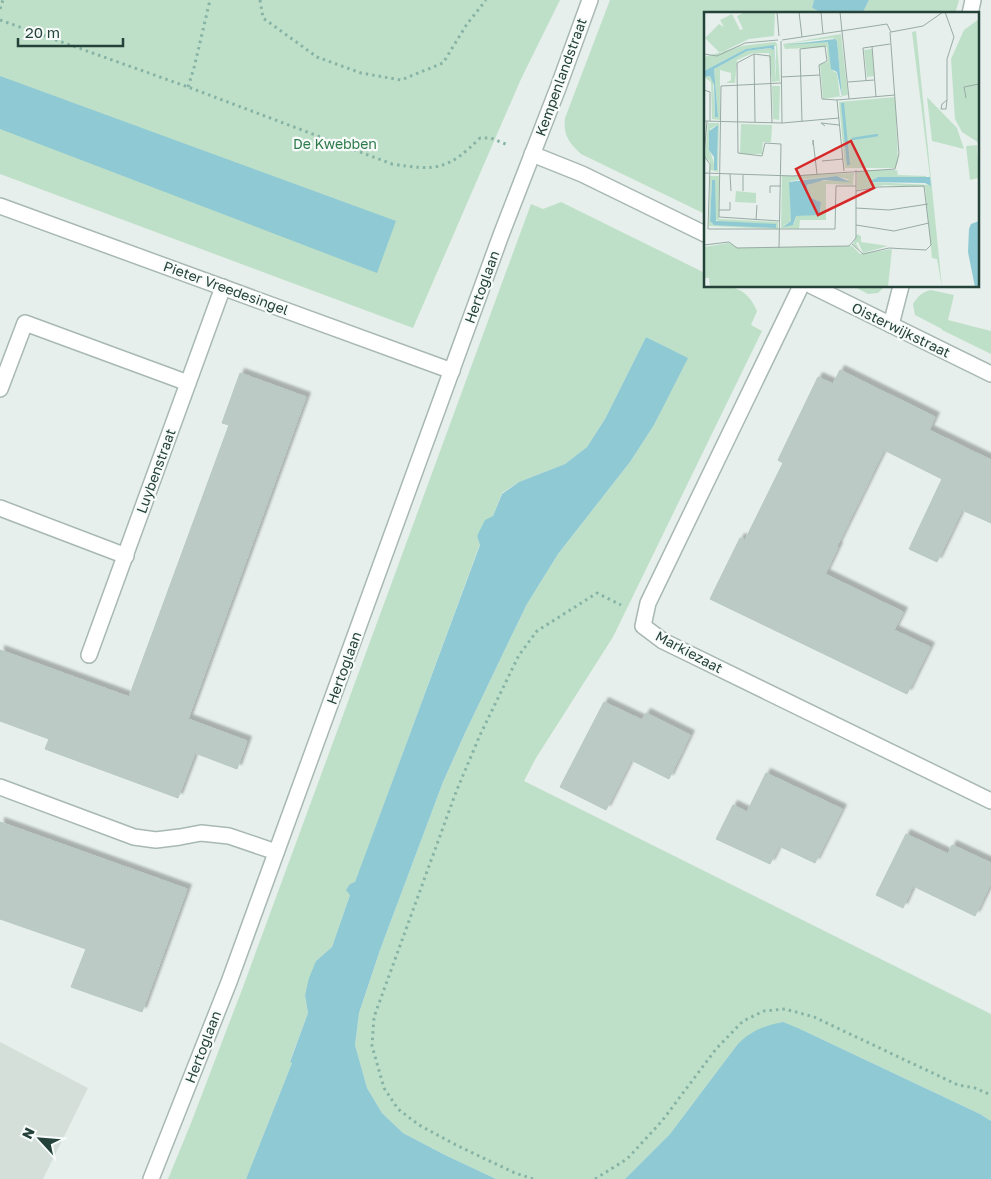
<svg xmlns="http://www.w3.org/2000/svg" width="991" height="1179" viewBox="0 0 991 1179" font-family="'Golos Text',sans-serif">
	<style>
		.built { fill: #d4dfda }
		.green { fill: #bfe0c8 }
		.water { fill: #8ec9d4 }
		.building { fill: #bbcac4; stroke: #b8c9c2; filter: url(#shadow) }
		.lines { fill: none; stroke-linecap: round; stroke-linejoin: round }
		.service-casing { stroke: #a8b8b2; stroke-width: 18 }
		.minor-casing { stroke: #a8b8b2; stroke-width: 18 }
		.tertiary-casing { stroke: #a8b8b2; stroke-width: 18 }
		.path { stroke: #86b3a5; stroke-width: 3; stroke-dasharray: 2.5 4; stroke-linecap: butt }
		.service { stroke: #fff; stroke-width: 15 }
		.minor { stroke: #fff; stroke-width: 15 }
		.tertiary { stroke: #fff; stroke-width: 15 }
		.labels { text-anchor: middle; stroke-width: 4.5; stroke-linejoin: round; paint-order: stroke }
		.street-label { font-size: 14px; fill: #24423a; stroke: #f7fbf9 }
		.park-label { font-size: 14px; fill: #2d7a4b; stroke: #f7fbf9 }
		.inset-river { fill: none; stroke: #8ec9d4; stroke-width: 2.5 }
		.inset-road { fill: none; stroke: #98aaa4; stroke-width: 1 }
		.view { fill: #d62828; fill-opacity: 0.15; stroke: #d62828; stroke-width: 2.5 }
		.inset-edge { fill: none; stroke: #24423a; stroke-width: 2.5 }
	</style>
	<defs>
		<filter id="shadow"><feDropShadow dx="4.5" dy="-4.5" stdDeviation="1" flood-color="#0004"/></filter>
	</defs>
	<rect width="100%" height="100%" fill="#e6efeb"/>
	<path class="built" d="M0,1042L88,1088L43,1179H0Z"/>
	<g class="green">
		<path d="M0,0H560L521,79L413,328L0,174Z"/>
		<path d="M610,0H814L812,8L825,14H705V214L581,154C569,143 563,135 565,118Z"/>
		<path d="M869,0H959L955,14H862Z"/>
		<path d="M561,202L705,273V286C730,286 746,285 757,311L751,325L762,331L613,637L536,758L524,781L991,1014V1121L980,1114L800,1029L737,1045L670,1134L625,1179H496L445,1155L403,1133L382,1113L367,1088L355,1045L359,1013L380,950L443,782L465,733L509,641L527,604L558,554L630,462L654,425L687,358L646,337L605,419L587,447L565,464L519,482L502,493L493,516L477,536L480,544L355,883L350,884V895L332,947L316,961L305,995L308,1013L290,1061L292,1063L246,1179H168L191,1123L243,987L531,204L543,209Z"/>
		<path d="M853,286H885L878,293L868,294Z"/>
		<path d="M931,290L954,295L948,320L991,331V354L942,330V329L915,315L913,304C918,296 922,292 931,290Z"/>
	</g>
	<g class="water">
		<path d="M814,0H869L862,14H825L812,8Z"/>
		<path d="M0,76L396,221L377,273L0,129Z"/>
		<path d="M646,337L688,358L654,425L630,462L558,554L527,604L509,641L465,733L443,782L380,950L359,1013L355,1045L367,1088L382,1113L403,1133L445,1155L496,1179H246L292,1063L290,1062L308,1013L305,995L309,978L316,961L332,947L350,895L346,890L350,884L355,882L480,545L477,536L485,520L493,516L502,494L519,482L565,464L587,447L605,419Z"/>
		<path d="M783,1022L800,1029L980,1114L991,1121V1179H625L670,1134L737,1045C751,1031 763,1026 783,1022Z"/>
	</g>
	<g class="building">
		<path d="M840,370L935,417L929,430L991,460V523L962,510L937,562L909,549L942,479L884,450L837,546L838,547L825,574L903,612L894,630L930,647L907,694L710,599L740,538L745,540L783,463L778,460L818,377L833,384Z"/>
		<path d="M240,373L306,397L188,719L247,741L237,769L195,753L178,798L45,749L49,739L0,721V650L129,697L229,425L222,423Z"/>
		<path d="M604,702L642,720L646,713L690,735L669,779L631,760L606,810L560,787Z"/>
		<path d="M766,773L842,809L815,863L779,846L770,864L716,839L733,805L747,812Z"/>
		<path d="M0,822L187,889L142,1012L71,987L86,949L0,919Z"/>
		<path d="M906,834L948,854L952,845L991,863V883L975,916L913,886L903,908L876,895Z"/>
	</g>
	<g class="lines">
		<defs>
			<g id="service">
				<path d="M0,389L25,323L188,383"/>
				<path d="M0,508L126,556"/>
			</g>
			<g id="minor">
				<path d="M970,14L973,0"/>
				<path d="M532,154L582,174L705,234"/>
				<path d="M0,206L452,371"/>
				<path d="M801,286L648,603L643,626L663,641L991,801"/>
				<path d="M812,286L991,374"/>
				<path d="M891,325L901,286"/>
				<path d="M89,655L223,287"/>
				<path d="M0,787L134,837L156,840L180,837L201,833L229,836L276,852"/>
			</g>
			<path id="tertiary" d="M151,1179L229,982L501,235L558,88L590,0"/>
		</defs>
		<use href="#service" class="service-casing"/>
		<use href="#minor" class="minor-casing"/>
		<use href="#tertiary" class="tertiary-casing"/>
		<g class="path">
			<path d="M260,0L263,18L317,57L361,73L401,80L443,63L467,24L486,0"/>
			<path d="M0,9L3,0"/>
			<path d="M0,20L188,87L392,164C436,171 448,170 480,138H491L508,145"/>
			<path d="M188,87L194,68L210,0"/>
			<path d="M533,1179L515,1173L458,1146L419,1125L398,1109L384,1088L372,1046L374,1017L456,792L480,735L519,655L537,631L597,593L621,605"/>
			<path d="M595,1179L627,1159L662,1121L716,1049L743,1021L764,1011L785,1009L814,1017L958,1085L975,1088L991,1095"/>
		</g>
		<use href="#service" class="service"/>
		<use href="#minor" class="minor"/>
		<use href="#tertiary" class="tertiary"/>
	</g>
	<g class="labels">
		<g class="street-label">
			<text transform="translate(561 77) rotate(-70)" y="5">Kempenlandstraat</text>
			<text transform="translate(482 287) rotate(-70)" y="5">Hertoglaan</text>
			<text transform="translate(226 288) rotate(20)" y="5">Pieter Vreedesingel</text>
			<text transform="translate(901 330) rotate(26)" y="5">Oisterwijkstraat</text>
			<text transform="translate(156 471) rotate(-70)" y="5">Luybenstraat</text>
			<text transform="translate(689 652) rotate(28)" y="5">Markiezaat</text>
			<text transform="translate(344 668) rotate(-70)" y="5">Hertoglaan</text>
			<text transform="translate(203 1047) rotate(-69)" y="5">Hertoglaan</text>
		</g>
		<g class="park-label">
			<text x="335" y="149">De Kwebben</text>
		</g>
	</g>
	<g transform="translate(704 12)">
		<rect width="275" height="275" fill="#e6efeb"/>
		<path d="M41,0H71L70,24L45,27L16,41L1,26L15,12L20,15L16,8L28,2L36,18L39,17L33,4ZM275,7V131L258,120L251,107L247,47L260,18ZM212,19L238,275L233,247L228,246L221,175L181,173L153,178V160L163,158H193L194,163L222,164V168L174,165L166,170L227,173L208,20ZM137,22L144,83L119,87L116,52L124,50L123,35L81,37L79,32ZM129,26L133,29L138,85H136L133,61L129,59L124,30L84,31ZM71,30L73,32L76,69L68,70L65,41H49L33,48L31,71H22L27,68V61L16,58V108L8,107L7,70L0,65L6,64L9,70L11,105L14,104L10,57L43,39L66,36L70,38L72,68V34L42,37L0,59V45L37,34ZM168,37L170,64L163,65L160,38ZM68,74H76L75,108L69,107ZM191,85L194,149L191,156H141L135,90ZM223,85L253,116L260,137L228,129ZM4,111H15L14,160L6,158V150L1,145ZM14,113L13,158H12L5,135L6,117ZM37,112L68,113L67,130H59L58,142H36ZM273,133L275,166L266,168L262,134ZM150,161L149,173L122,172V208H96L95,217L77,216L78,164ZM133,164L146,168L111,169L103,174L104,185L117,190V202L92,204L90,212L79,214L87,209L86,169ZM6,164H15V207L74,210V217L5,214ZM8,168H11V207L18,211L10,213L6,209ZM32,179L52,181V191L31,190ZM153,222L157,224V230L184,234L159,241L154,230L152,231L156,239L149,232ZM25,231L34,236L148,234L156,242L188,237L184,275H6L5,266H0V235Z" fill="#bfe0c8" fill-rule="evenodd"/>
		<path d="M131,27L133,29L138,85L133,60L127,57L124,30L81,33ZM70,33L73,68L70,38L66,36L43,39L10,57L14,105H11L10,73L6,64L0,65V59L42,37ZM137,91H140L146,153H143ZM14,113L13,158H10V145L5,138V119ZM133,164L146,170L120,168L103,173L104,185L117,190L116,203L92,204L89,213L79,215L87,209L85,170ZM174,165H226L227,174L221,171L165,170ZM8,168H11L12,209L72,212V216L10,213L6,209ZM275,209V275H271L264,240L265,217L267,212Z" fill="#8ec9d4"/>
		<path class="inset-river" d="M148,127L174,123"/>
		<path class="inset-road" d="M73,0L75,24M95,0L98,25M117,0L119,22M136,0L145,87M241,0L250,25L243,47V88M183,12L187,20L219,14L239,0M78,28L183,12M77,29L78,111M168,34L172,85M0,42L13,44L41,31L74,28M50,42L51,110M77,65L116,63M162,68L159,36L186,32M144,70L170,68M0,78L6,80V109M262,86L260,75L275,72M133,88L191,83M243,88L242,97H237L238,92ZM0,109L78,111L135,106M3,109L0,144L6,152L4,217H131L132,174H152M98,110L96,37L121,34L123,49L115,53L118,87L133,88L140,159M68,111L66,44L50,42L33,51L34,141L58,144L61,131L77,132L75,236M121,114L117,111L135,113M109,133V128L113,162M118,149L139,147M0,161L89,164L191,157L195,142L186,20M26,162L27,179M39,179V163M66,181V174H77M152,196L185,198L224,192M15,198H26V190M52,208L53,193M76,209L15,205L17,74L77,71M152,213L190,219L225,211M148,232L159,242L185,236L222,238L227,233L220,174L175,175L152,179M0,233L25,230L33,236L145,234L152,226V158"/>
		<path class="view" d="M147,129L170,176L114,203L92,157Z"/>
		<rect width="275" height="275" class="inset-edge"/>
	</g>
	<g transform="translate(40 1139) rotate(296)" stroke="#f7fbf9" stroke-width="4" paint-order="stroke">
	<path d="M0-4L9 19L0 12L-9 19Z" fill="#24423a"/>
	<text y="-8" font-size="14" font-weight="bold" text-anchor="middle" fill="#24423a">N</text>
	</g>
	<path d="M18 38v8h105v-8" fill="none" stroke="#24423a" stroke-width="2.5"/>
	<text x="25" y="38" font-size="15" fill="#24423a" stroke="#f7fbf9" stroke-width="4" paint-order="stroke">20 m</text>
</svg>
